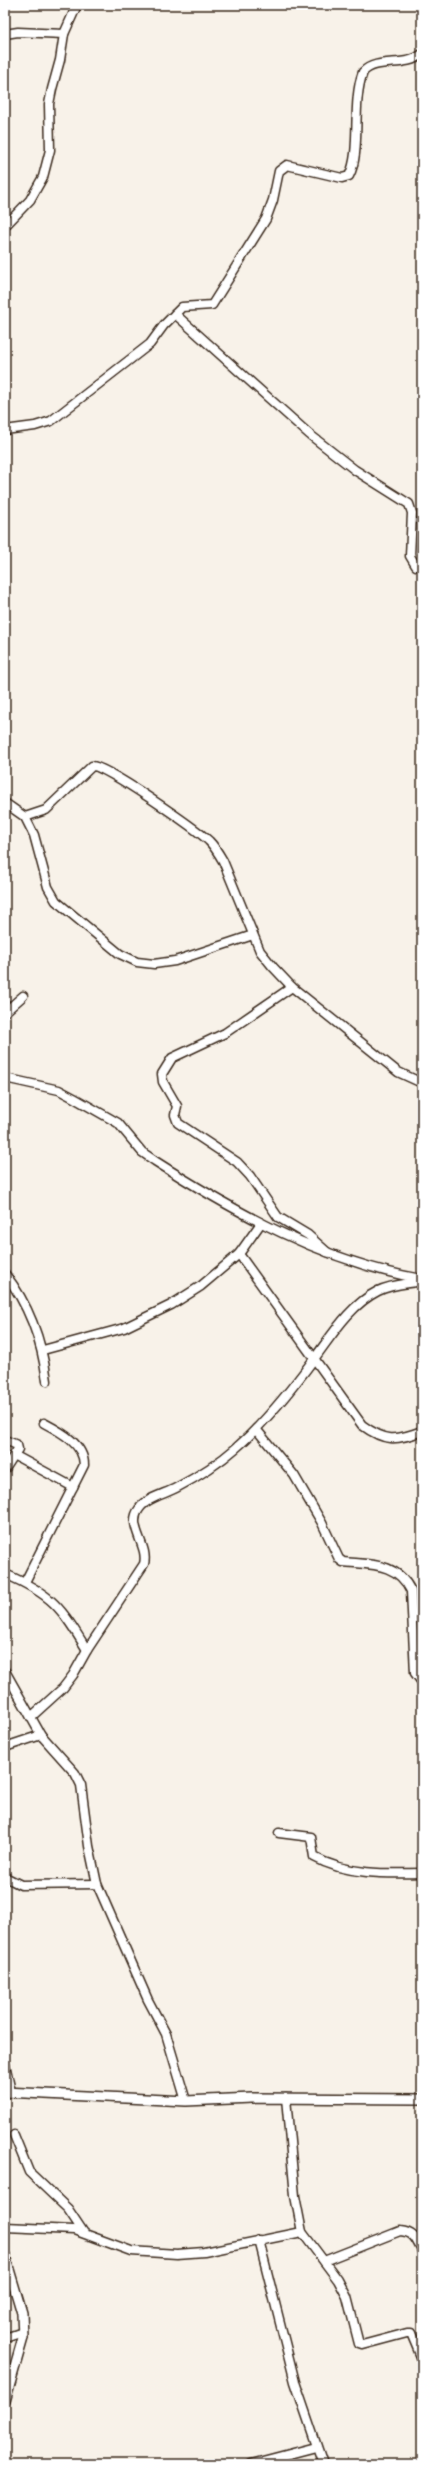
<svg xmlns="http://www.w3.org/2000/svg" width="427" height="2469" viewBox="0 0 427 2469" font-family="'Patrick Hand',sans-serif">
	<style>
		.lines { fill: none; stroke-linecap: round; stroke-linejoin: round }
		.minor-casing { stroke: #3b2a1e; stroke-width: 11 }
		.tertiary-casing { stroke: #3b2a1e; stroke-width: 12 }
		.minor { stroke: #fff; stroke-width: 8 }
		.tertiary { stroke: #fff; stroke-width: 9 }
	</style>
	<rect width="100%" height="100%" fill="#f8f2e9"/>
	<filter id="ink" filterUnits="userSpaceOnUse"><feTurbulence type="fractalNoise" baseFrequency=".025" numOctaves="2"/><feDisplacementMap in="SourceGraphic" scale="8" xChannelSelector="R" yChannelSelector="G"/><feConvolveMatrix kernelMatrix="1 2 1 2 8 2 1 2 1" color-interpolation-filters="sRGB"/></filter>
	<g filter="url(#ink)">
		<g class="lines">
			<defs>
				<g id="minor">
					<path d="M5,34L18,32L64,34"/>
					<path d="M5,226L30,200L43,177L50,150L49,104L52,89L60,60L64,34L77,5"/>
					<path d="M175,314L309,434L355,470L409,504L412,513L410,556L416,566L422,567"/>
					<path d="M5,430L35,426L51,421L150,344L164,325L182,307L212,305L266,219L273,200L279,171L287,165L342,178L349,176C362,151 351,104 363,72C377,57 406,68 422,54"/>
					<path d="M5,803L25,817L34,835L48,887L56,901L120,954L137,962L154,964L175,961L253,935"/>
					<path d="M25,817L46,810L92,766C104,764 196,829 209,841C215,847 219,854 223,861L260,951L273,967L292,987L398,1072L422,1083"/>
					<path d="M292,987L225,1033L172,1058L162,1074L163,1082L177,1106L175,1115L178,1123L237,1162L250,1176L278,1217L308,1235L327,1252"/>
					<path d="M5,1012L23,996"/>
					<path d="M5,1078L59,1090L74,1098L118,1123L142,1152L155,1161C238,1214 323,1261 421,1279"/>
					<path d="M239,1254L362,1425C385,1442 396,1441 422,1431"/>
					<path d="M5,1274C30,1306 42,1341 47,1381"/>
					<path d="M43,1350L124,1328L171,1305L201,1286L239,1254L261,1223"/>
					<path d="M256,1429L294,1475L322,1523L339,1559L343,1562C371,1565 397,1562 411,1591L415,1673L422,1682"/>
					<path d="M5,1440L17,1445L18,1449L5,1469"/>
					<path d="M14,1455L73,1487"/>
					<path d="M5,1574C52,1594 61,1607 87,1650"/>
					<path d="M25,1582L84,1465C84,1444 61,1432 44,1423"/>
					<path d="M5,1671L41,1735L75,1773L81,1785L89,1846L97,1884L148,2000L166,2034L186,2101"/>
					<path d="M31,1717L63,1688L73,1675L87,1650L144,1564C149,1545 126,1526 139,1509C146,1498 165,1494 176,1488C197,1477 218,1464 236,1448C265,1423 291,1390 314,1359C332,1335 350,1305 378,1291C392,1284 407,1284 422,1281"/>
					<path d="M5,1747L41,1735"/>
					<path d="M279,1833L311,1837L314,1857C346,1875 387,1874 422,1873"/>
					<path d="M5,1877L21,1885L97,1884"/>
					<path d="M5,2064L11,2092"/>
					<path d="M286,2098L295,2196L302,2232L338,2280L347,2297L359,2344L362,2345L407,2333H411L422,2359"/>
					<path d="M14,2135L29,2172L68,2209L84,2233"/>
					<path d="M5,2227L74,2230L131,2251L177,2254L204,2252L302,2232"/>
					<path d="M259,2240L295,2382L323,2464"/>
					<path d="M324,2261L400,2231C414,2232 416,2239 422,2251"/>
					<path d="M5,2338L23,2332"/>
					<path d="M251,2464L316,2447"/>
				</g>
				<g id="tertiary">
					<path d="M5,2092L186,2101L252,2098L422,2099"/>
					<path d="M5,2256L22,2313L23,2338L5,2401"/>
				</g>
			</defs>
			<use href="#minor" class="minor-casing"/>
			<use href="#tertiary" class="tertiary-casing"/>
			<use href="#minor" class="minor"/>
			<use href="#tertiary" class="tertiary"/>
		</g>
	</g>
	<rect width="427" height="2469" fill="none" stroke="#fff" stroke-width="20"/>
	<rect x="10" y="10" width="407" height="2449" fill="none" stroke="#3b2a1e" stroke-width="1.5" filter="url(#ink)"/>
</svg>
